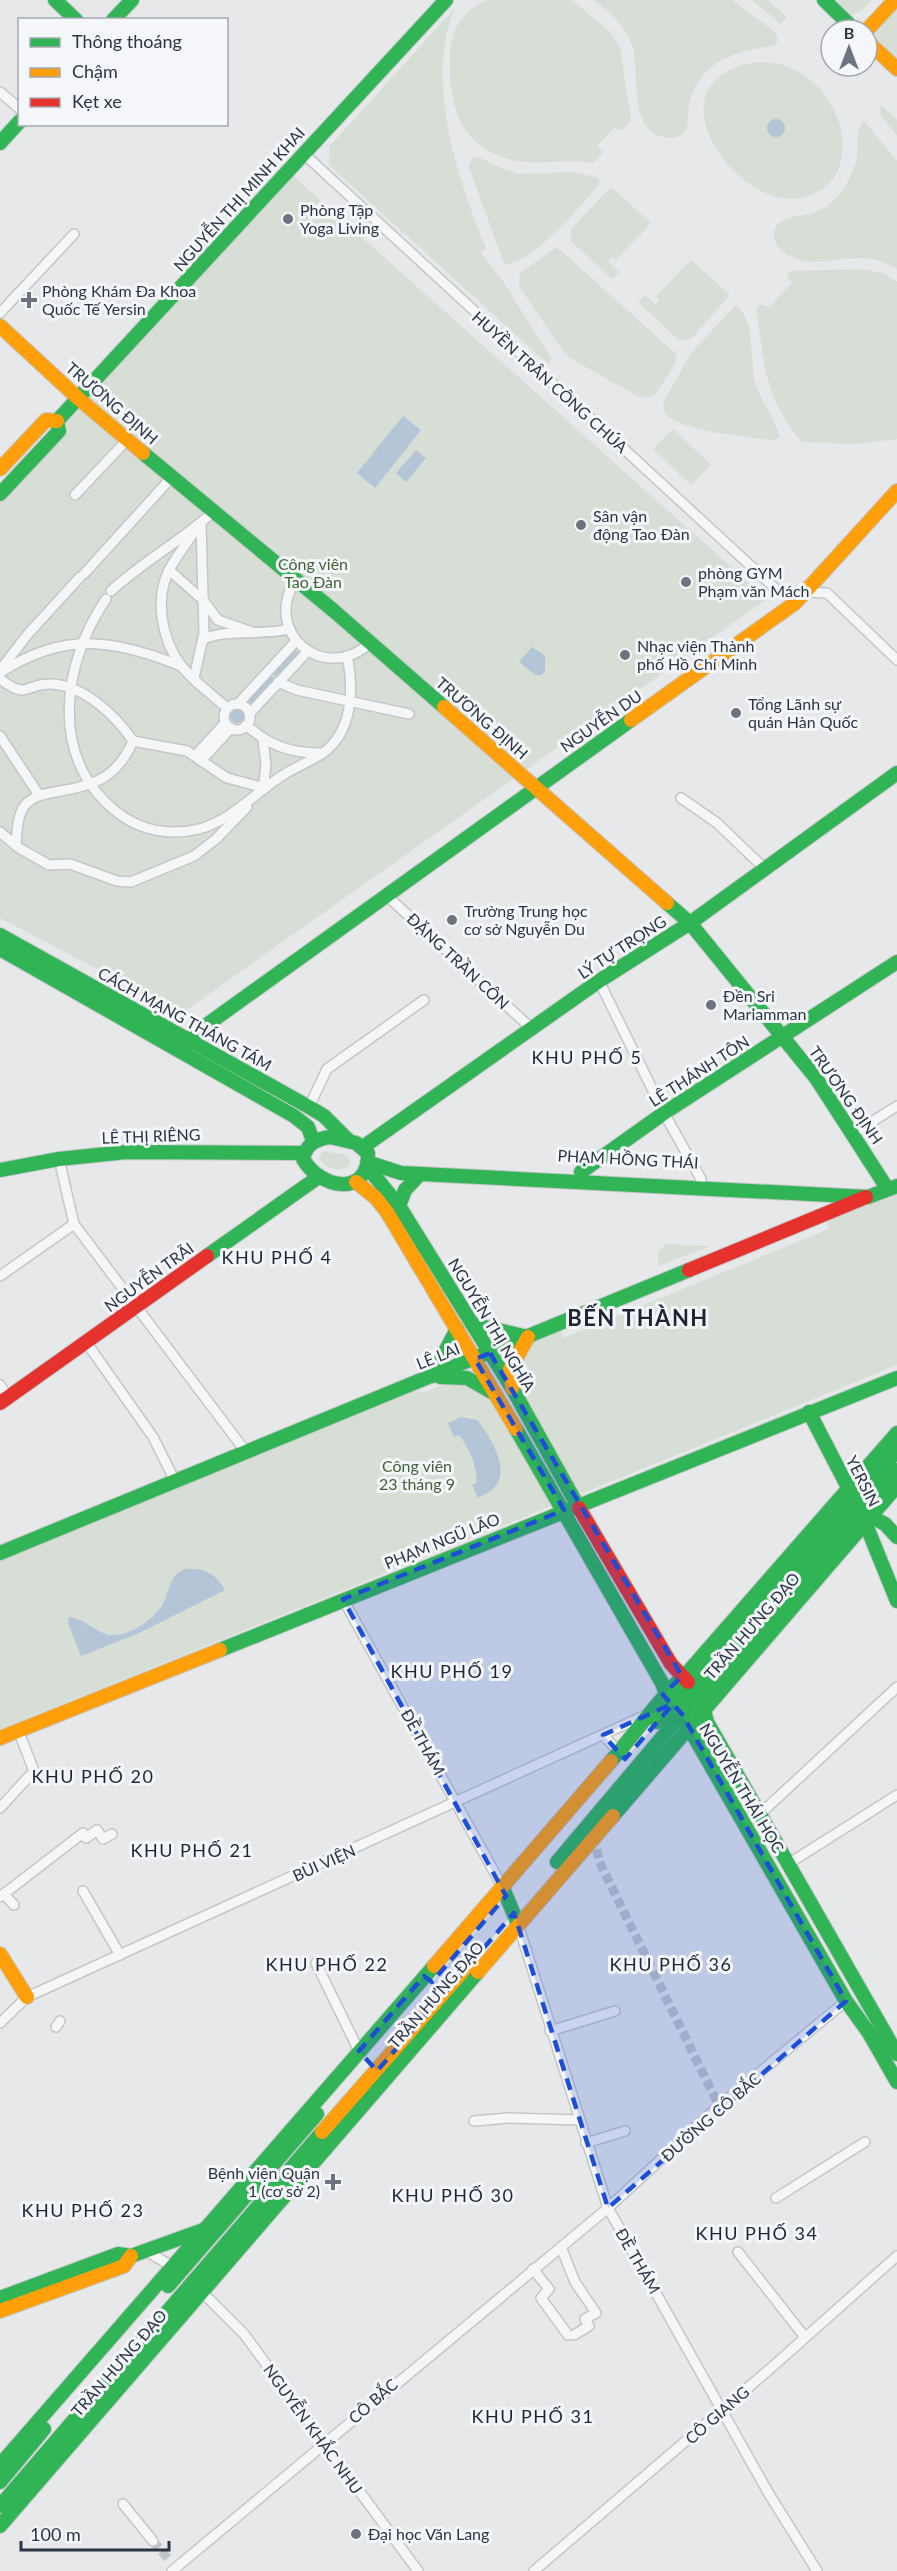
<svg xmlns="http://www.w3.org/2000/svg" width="897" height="2571" viewBox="0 0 897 2571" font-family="Lato,sans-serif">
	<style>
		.green { fill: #d6ded5 }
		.water { fill: #b3c5d6 }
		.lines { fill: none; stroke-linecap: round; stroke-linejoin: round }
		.street-tunnel { stroke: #c0c4c9; stroke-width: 9; stroke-dasharray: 9 4.5; stroke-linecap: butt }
		.street-casing { stroke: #c4c6c8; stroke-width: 12 }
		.fast-casing { stroke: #c4c6c8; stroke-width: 16 }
		.slow-casing { stroke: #c4c6c8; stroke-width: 16 }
		.jam-casing { stroke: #c4c6c8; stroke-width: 16 }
		.street { stroke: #f5f6f7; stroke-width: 9 }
		.fast { stroke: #30b455; stroke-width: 14 }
		.slow { stroke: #ff9f0a; stroke-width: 14 }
		.jam { stroke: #e5322d; stroke-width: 14 }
		.marked { fill: #1d4ed8; fill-opacity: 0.2; stroke: #1d4ed8; stroke-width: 4.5; stroke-dasharray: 12 8; stroke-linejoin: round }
		.poi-dot { fill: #6c747f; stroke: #f4f6f9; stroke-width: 2 }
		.labels { text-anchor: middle; stroke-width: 6; stroke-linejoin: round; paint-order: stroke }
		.street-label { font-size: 16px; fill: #2a3545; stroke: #f4f6f9 }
		.poi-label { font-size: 16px; fill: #2a3545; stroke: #f4f6f9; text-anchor: start }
		.park-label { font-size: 16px; fill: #406237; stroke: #f4f6f9 }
		.neighbourhood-label { font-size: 18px; letter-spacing: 1.5px; fill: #1c2636; stroke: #f4f6f9 }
		.district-label { font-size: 22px; font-weight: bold; letter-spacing: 1.5px; fill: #1c2636; stroke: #f4f6f9 }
	</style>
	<rect width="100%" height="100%" fill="#e6e8ea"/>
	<g class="green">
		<path d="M487,0H572L611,33L620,47L631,120L623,130L614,128L597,146L603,152L594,163C560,157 527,170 495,154C483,148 471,139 464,128C450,109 445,52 455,30C461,16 473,6 487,0Z"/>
		<path d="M593,0H732L775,32L778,41L773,46C737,51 701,60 690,101C687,112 690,123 684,133C677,138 670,139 662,137C627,126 641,72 632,45C624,25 611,12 593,0Z"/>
		<path d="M752,0H768L787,17L781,24Z"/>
		<path d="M836,0H872L861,11L851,15Z"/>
		<path d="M897,7V59L876,38C876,25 888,16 897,7Z"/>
		<path d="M455,8C424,77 458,182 486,248L481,253L502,280L552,359L548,364L329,165V147Z"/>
		<path d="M757,62C840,59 875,177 806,197C739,217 642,80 757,62Z"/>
		<path d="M881,105L897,120V136L880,114Z"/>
		<path d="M864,121L897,161V269C886,263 874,258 861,258C833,257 802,272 779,248C773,241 773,234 776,226C790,210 815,223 838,196C846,186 852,174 856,162C859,151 855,129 864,121Z"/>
		<path d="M478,157L503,169L521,174L574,172L598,178L600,183C582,205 533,264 504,264L469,167L472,159Z"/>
		<path d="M293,176L767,599L182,1013L0,918V495Z"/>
		<path d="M611,187L651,223L616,260L613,257L608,261L619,272L612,279L571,241V229Z"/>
		<path d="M557,247L677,355L675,364L654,396L641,398L570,358L563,351L519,286L520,273Z"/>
		<path d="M691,260L730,295L691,339L679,340L638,302L645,295L656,305L659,300L656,296Z"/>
		<path d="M863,269L882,273L897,282V439L855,444L802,442C764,399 764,360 756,308L760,304L769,307L792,283L787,275L790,271Z"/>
		<path d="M736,305C758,325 748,360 756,386C760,398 781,430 779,437L775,440C752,438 672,431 663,410L664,401L691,353Z"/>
		<path d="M673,429L711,465L691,485L653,449Z"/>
		<path d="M323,1151L346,1155L351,1161L349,1166C339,1172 325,1169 319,1158Z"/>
		<path d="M897,1193V1365L583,1493L579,1492L516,1382L514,1374L532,1342L560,1331L563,1338L829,1229L826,1221Z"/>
		<path d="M666,1244L711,1246L658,1266V1251Z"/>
		<path d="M457,1380L485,1392L554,1505L0,1729V1560L412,1391L424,1392Z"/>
	</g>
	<g class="water">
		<circle cx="776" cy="128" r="9"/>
		<path d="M403,416L421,430L375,488L357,473Z"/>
		<path d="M416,450L426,458L406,482L396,473Z"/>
		<path d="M532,647L545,656V671L541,675H535L519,662Z"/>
		<path d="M295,649L299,653L277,678L272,673Z"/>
		<path d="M271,675L275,679L252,704L248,700Z"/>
		<circle cx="237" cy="716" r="7"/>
		<path d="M461,1417L477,1420C489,1435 511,1468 495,1487C491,1491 483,1495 478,1498L472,1485L477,1482C476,1463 470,1450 459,1435L454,1437L448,1423Z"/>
		<path d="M184,1569C203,1567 216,1573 225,1590L139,1633L81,1656L68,1623L69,1617C85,1618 96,1634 112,1635C131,1636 154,1619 163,1604C170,1590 169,1576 184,1569Z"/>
	</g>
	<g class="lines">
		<g class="street-tunnel">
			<path d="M594,1836L599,1861L719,2106"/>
			<path d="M153,2541L170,2561"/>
		</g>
		<defs>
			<g id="street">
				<path d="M0,92L20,109"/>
				<path d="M303,153L778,591L827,593L897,660"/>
				<path d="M0,313L74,234"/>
				<path d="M75,495L128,439"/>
				<path d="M198,526C189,541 176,556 168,572C155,601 162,639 180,664C192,681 212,694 227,708"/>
				<path d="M169,570L203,600L218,620L255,633"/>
				<path d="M84,574L172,477"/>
				<path d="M296,580C261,632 324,685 370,643"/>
				<path d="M111,591C143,561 182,541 214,511"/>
				<path d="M106,599C62,664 48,759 118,813C141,831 171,836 199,829C232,820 256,792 283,775C296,767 311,761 323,753C353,731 354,689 347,656"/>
				<path d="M203,639C231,628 261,636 290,629"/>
				<path d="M0,670L28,634L80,577"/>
				<path d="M0,673C64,631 114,639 181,666"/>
				<path d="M194,678L204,633L201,523"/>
				<path d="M0,679C29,701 25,683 51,684C84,685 116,716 133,741L187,751L227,778L265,788"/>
				<path d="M278,682L297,690L409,714"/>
				<path d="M238,704L296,641"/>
				<circle cx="237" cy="717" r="13"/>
				<path d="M249,714L308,651"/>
				<path d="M246,725C269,745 289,753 320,753"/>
				<path d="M0,736L39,795"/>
				<path d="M263,740L266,765L263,790"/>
				<path d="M195,756L225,723"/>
				<path d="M201,761L231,728"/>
				<path d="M681,798L717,823L765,869"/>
				<path d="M0,832L19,848L49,865L70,864L117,881L131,882L194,856L216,839L247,807"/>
				<path d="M16,846C17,833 17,815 25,805C33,796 44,794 55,792C93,785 116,780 133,741"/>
				<path d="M386,895L531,1028"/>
				<path d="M599,981L664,1113L701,1179L700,1188"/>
				<path d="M309,1107L327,1069L424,1000"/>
				<path d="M854,1133L897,1106"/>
				<path d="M59,1159L74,1224L246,1452"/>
				<path d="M0,1276L74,1224"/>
				<path d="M86,1342L153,1437L175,1481"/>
				<path d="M0,1385L8,1397"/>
				<path d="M343,1599L502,1886"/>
				<path d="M603,1735L619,1752"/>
				<path d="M0,1808L34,1771L18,1730"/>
				<path d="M759,1815L897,1687"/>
				<path d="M788,1864L897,1795"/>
				<path d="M83,1891L120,1955"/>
				<path d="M4,1894L14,1905"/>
				<path d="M0,1897L83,1833L86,1838L97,1830L103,1839L112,1834"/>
				<path d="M518,1924L608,2208L769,2494L817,2571"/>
				<path d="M316,1963L359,2051"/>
				<path d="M0,2023L27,1997L648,1714"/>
				<path d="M56,2027L60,2021"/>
				<path d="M550,2031L615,2011"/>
				<path d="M474,2121L508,2118L579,2120"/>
				<path d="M586,2143L625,2131"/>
				<path d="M776,2198L865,2142"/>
				<path d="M561,2247L575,2282L596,2313L585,2319L589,2326L574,2335"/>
				<path d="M146,2251L175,2268"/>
				<path d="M738,2252L804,2336"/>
				<path d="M533,2269L549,2289L541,2298L568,2335"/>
				<path d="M199,2289L244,2334L418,2571"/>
				<path d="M123,2504L153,2541"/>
				<path d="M172,2571L608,2208L719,2106L846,2001"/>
				<path d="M534,2571L771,2368L897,2256"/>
			</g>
			<g id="fast">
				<path d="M55,0L76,20"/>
				<path d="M824,0L855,30"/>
				<path d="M113,20L132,0"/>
				<path d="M0,143L20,121"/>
				<path d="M143,453L334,611L444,707"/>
				<path d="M0,494L59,431L57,421L446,0"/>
				<path d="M667,903L690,923L816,1078L887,1188"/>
				<path d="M0,935L309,1107L324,1116L348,1140"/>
				<path d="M0,949L294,1116L308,1127L313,1141"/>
				<path d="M187,1039L631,720"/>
				<path d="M330,1137L356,1143L368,1153C369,1198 320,1189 303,1159C306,1144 316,1139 330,1137Z"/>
				<path d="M363,1147L599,981L690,923L897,773"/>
				<path d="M370,1163L401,1173L868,1197L897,1186"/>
				<path d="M369,1169L399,1206L512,1388L579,1508"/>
				<path d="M0,1170L59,1159L126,1152L304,1153"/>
				<path d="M581,1172L664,1113L897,962"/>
				<path d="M399,1206L405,1190L420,1174"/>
				<path d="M207,1256L317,1178"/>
				<path d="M472,1324L528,1337"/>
				<path d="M432,1376L457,1329"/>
				<path d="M440,1377L467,1378L495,1394"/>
				<path d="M809,1412L852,1495"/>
				<path d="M516,1429L662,1683L668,1699"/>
				<path d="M862,1512L885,1524L897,1537"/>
				<path d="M862,1515L897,1601"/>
				<path d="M0,1553L689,1270"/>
				<path d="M220,1650L897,1378"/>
				<path d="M702,1702L707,1722L897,2054"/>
				<path d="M684,1719L846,2001L869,2033L897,2082"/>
				<path d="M657,1722L897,1451"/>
				<path d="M611,1761C637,1731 659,1698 688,1672L897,1433"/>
				<path d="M613,1816L897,1486"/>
				<path d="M557,1862L675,1722L897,1470"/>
				<path d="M502,1886L518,1924"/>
				<path d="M168,2286L317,2114"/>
				<path d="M0,2298L118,2254L131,2256L206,2229"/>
				<path d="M0,2465L434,1966"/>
				<path d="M0,2482L44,2429"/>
				<path d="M0,2506L322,2132"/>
				<path d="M0,2526L478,1972"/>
			</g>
			<g id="slow">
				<path d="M867,30L895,0"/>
				<path d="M867,41L897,69"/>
				<path d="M0,326L79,399L143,453"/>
				<path d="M0,469L46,420L57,421"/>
				<path d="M444,707L667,903"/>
				<path d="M631,720L795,603L897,491"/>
				<path d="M356,1182L376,1198L387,1212L516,1429"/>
				<path d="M512,1388L510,1369L528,1337"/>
				<path d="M0,1738L220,1650"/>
				<path d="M0,1954L27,1997"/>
				<path d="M434,1966L611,1761"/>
				<path d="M478,1972L613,1816"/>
				<path d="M322,2132L471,1962"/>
				<path d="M0,2311L124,2266L131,2256"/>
			</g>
			<g id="jam">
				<path d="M689,1270L866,1197"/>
				<path d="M0,1403L207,1256"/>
				<path d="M579,1508L671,1664L688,1682"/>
			</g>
		</defs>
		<use href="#street" class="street-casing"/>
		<use href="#fast" class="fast-casing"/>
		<use href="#slow" class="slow-casing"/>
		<use href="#jam" class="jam-casing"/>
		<use href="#street" class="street"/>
		<use href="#fast" class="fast"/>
		<use href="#slow" class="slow"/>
		<use href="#jam" class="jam"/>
	</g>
	<path class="marked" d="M490,1353L682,1676L663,1695L672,1704L603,1735L625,1759L673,1704L682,1714L846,2001L608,2208L514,1913L377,2071L359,2051L424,1976L432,1982L506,1896L343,1599L564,1510L475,1359Z"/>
	<g class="poi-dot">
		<circle cx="288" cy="219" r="6"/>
		<path d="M26 291h6v6h6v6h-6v6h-6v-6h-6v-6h6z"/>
		<circle cx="581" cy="525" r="6"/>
		<circle cx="686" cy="582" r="6"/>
		<circle cx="625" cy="655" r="6"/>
		<circle cx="736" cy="713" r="6"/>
		<circle cx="452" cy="920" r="6"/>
		<circle cx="711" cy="1005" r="6"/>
		<path d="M330 2173h6v6h6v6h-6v6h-6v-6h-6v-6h6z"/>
		<circle cx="356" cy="2534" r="6"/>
	</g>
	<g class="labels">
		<g class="street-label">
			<text transform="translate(239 199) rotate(-48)" y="6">NGUYỄN THỊ MINH KHAI</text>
			<text transform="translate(550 382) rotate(42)" y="6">HUYỀN TRÂN CÔNG CHÚA</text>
			<text transform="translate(112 403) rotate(41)" y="6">TRƯƠNG ĐỊNH</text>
			<text transform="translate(482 718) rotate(41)" y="6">TRƯƠNG ĐỊNH</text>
			<text transform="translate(601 721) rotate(-35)" y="6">NGUYỄN DU</text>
			<text transform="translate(622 947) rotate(-33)" y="6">LÝ TỰ TRỌNG</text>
			<text transform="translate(458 961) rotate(43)" y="6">ĐẶNG TRẦN CÔN</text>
			<text transform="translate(185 1019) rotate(29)" y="6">CÁCH MẠNG THÁNG TÁM</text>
			<text transform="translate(699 1071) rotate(-33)" y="6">LÊ THÁNH TÔN</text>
			<text transform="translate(846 1095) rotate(55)" y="6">TRƯƠNG ĐỊNH</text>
			<text transform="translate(151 1136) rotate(-2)" y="6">LÊ THỊ RIÊNG</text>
			<text transform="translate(628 1159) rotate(3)" y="6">PHẠM HỒNG THÁI</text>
			<text transform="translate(149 1277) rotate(-36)" y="6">NGUYỄN TRÃI</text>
			<text transform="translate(492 1325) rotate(59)" y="6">NGUYỄN THỊ NGHĨA</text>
			<text transform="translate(438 1356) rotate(-22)" y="6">LÊ LAI</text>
			<text transform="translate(863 1481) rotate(63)" y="6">YERSIN</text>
			<text transform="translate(442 1541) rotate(-22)" y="6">PHẠM NGŨ LÃO</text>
			<text transform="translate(752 1626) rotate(-49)" y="6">TRẦN HƯNG ĐẠO</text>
			<text transform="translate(423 1742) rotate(61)" y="6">ÐỀ THÁM</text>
			<text transform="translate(742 1788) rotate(59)" y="6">NGUYỄN THÁI HỌC</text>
			<text transform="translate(324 1863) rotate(-24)" y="6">BÙI VIỆN</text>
			<text transform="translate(436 1995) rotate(-49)" y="6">TRẦN HƯNG ĐẠO</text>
			<text transform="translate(711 2117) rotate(-41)" y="6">ĐƯỜNG CÔ BẮC</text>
			<text transform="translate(638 2261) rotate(60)" y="6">ÐỀ THÁM</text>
			<text transform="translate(119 2363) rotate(-49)" y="6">TRẦN HƯNG ĐẠO</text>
			<text transform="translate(373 2401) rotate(-41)" y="6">CÔ BẮC</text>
			<text transform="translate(717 2415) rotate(-41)" y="6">CÔ GIANG</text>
			<text transform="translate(313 2429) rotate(54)" y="6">NGUYỄN KHẮC NHU</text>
		</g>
		<g class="poi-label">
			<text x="300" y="216">Phòng Tập<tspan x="300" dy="18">Yoga Living</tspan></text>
			<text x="42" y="297">Phòng Khám Đa Khoa<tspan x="42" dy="18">Quốc Tế Yersin</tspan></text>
			<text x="593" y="522">Sân vận<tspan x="593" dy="18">động Tao Đàn</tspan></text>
			<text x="698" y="579">phòng GYM<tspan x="698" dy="18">Phạm văn Mách</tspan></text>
			<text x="637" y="652">Nhạc viện Thành<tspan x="637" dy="18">phố Hồ Chí Minh</tspan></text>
			<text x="748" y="710">Tổng Lãnh sự<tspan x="748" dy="18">quán Hàn Quốc</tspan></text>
			<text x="464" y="917">Trường Trung học<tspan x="464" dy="18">cơ sở Nguyễn Du</tspan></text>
			<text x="723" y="1002">Đền Sri<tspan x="723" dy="18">Mariamman</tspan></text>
			<text x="320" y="2179" text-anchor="end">Bệnh viện Quận<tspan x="320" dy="18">1 (cơ sở 2)</tspan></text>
			<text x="368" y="2540">Đại học Văn Lang</text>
		</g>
		<g class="park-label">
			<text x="313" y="570">Công viên<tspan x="313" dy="18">Tao Đàn</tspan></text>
			<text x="417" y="1472">Công viên<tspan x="417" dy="18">23 tháng 9</tspan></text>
		</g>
		<g class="neighbourhood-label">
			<text x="587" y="1064">KHU PHỐ 5</text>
			<text x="277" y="1264">KHU PHỐ 4</text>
			<text x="452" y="1678">KHU PHỐ 19</text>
			<text x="93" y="1783">KHU PHỐ 20</text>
			<text x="192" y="1857">KHU PHỐ 21</text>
			<text x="327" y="1971">KHU PHỐ 22</text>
			<text x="671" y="1971">KHU PHỐ 36</text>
			<text x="453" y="2202">KHU PHỐ 30</text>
			<text x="83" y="2217">KHU PHỐ 23</text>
			<text x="757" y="2240">KHU PHỐ 34</text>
			<text x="533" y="2423">KHU PHỐ 31</text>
		</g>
		<g class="district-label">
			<text x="638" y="1326">BẾN THÀNH</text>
		</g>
	</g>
	<rect x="18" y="18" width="210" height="108" fill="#f4f6f9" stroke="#a3a9b1" stroke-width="1.5"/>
	<rect x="30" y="38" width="30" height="9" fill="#30b455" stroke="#a3a9b1" stroke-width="1.5"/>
	<text x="72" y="48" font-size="18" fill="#2a3545">Thông thoáng</text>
	<rect x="30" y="68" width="30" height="9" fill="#ff9f0a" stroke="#a3a9b1" stroke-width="1.5"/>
	<text x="72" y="78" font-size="18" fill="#2a3545">Chậm</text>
	<rect x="30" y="98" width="30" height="9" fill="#e5322d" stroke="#a3a9b1" stroke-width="1.5"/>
	<text x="72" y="108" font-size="18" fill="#2a3545">Kẹt xe</text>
	<g transform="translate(849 48)"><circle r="28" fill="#f4f6f9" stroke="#a3a9b1" stroke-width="1.5"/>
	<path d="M0-4.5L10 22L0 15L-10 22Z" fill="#6c747f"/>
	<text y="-9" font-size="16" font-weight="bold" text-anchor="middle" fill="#2a3545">B</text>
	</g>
	<path d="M21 2541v9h148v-9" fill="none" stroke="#2a3545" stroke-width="3"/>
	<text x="30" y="2541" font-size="18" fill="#2a3545" stroke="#f4f6f9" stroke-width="4.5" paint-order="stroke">100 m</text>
</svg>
